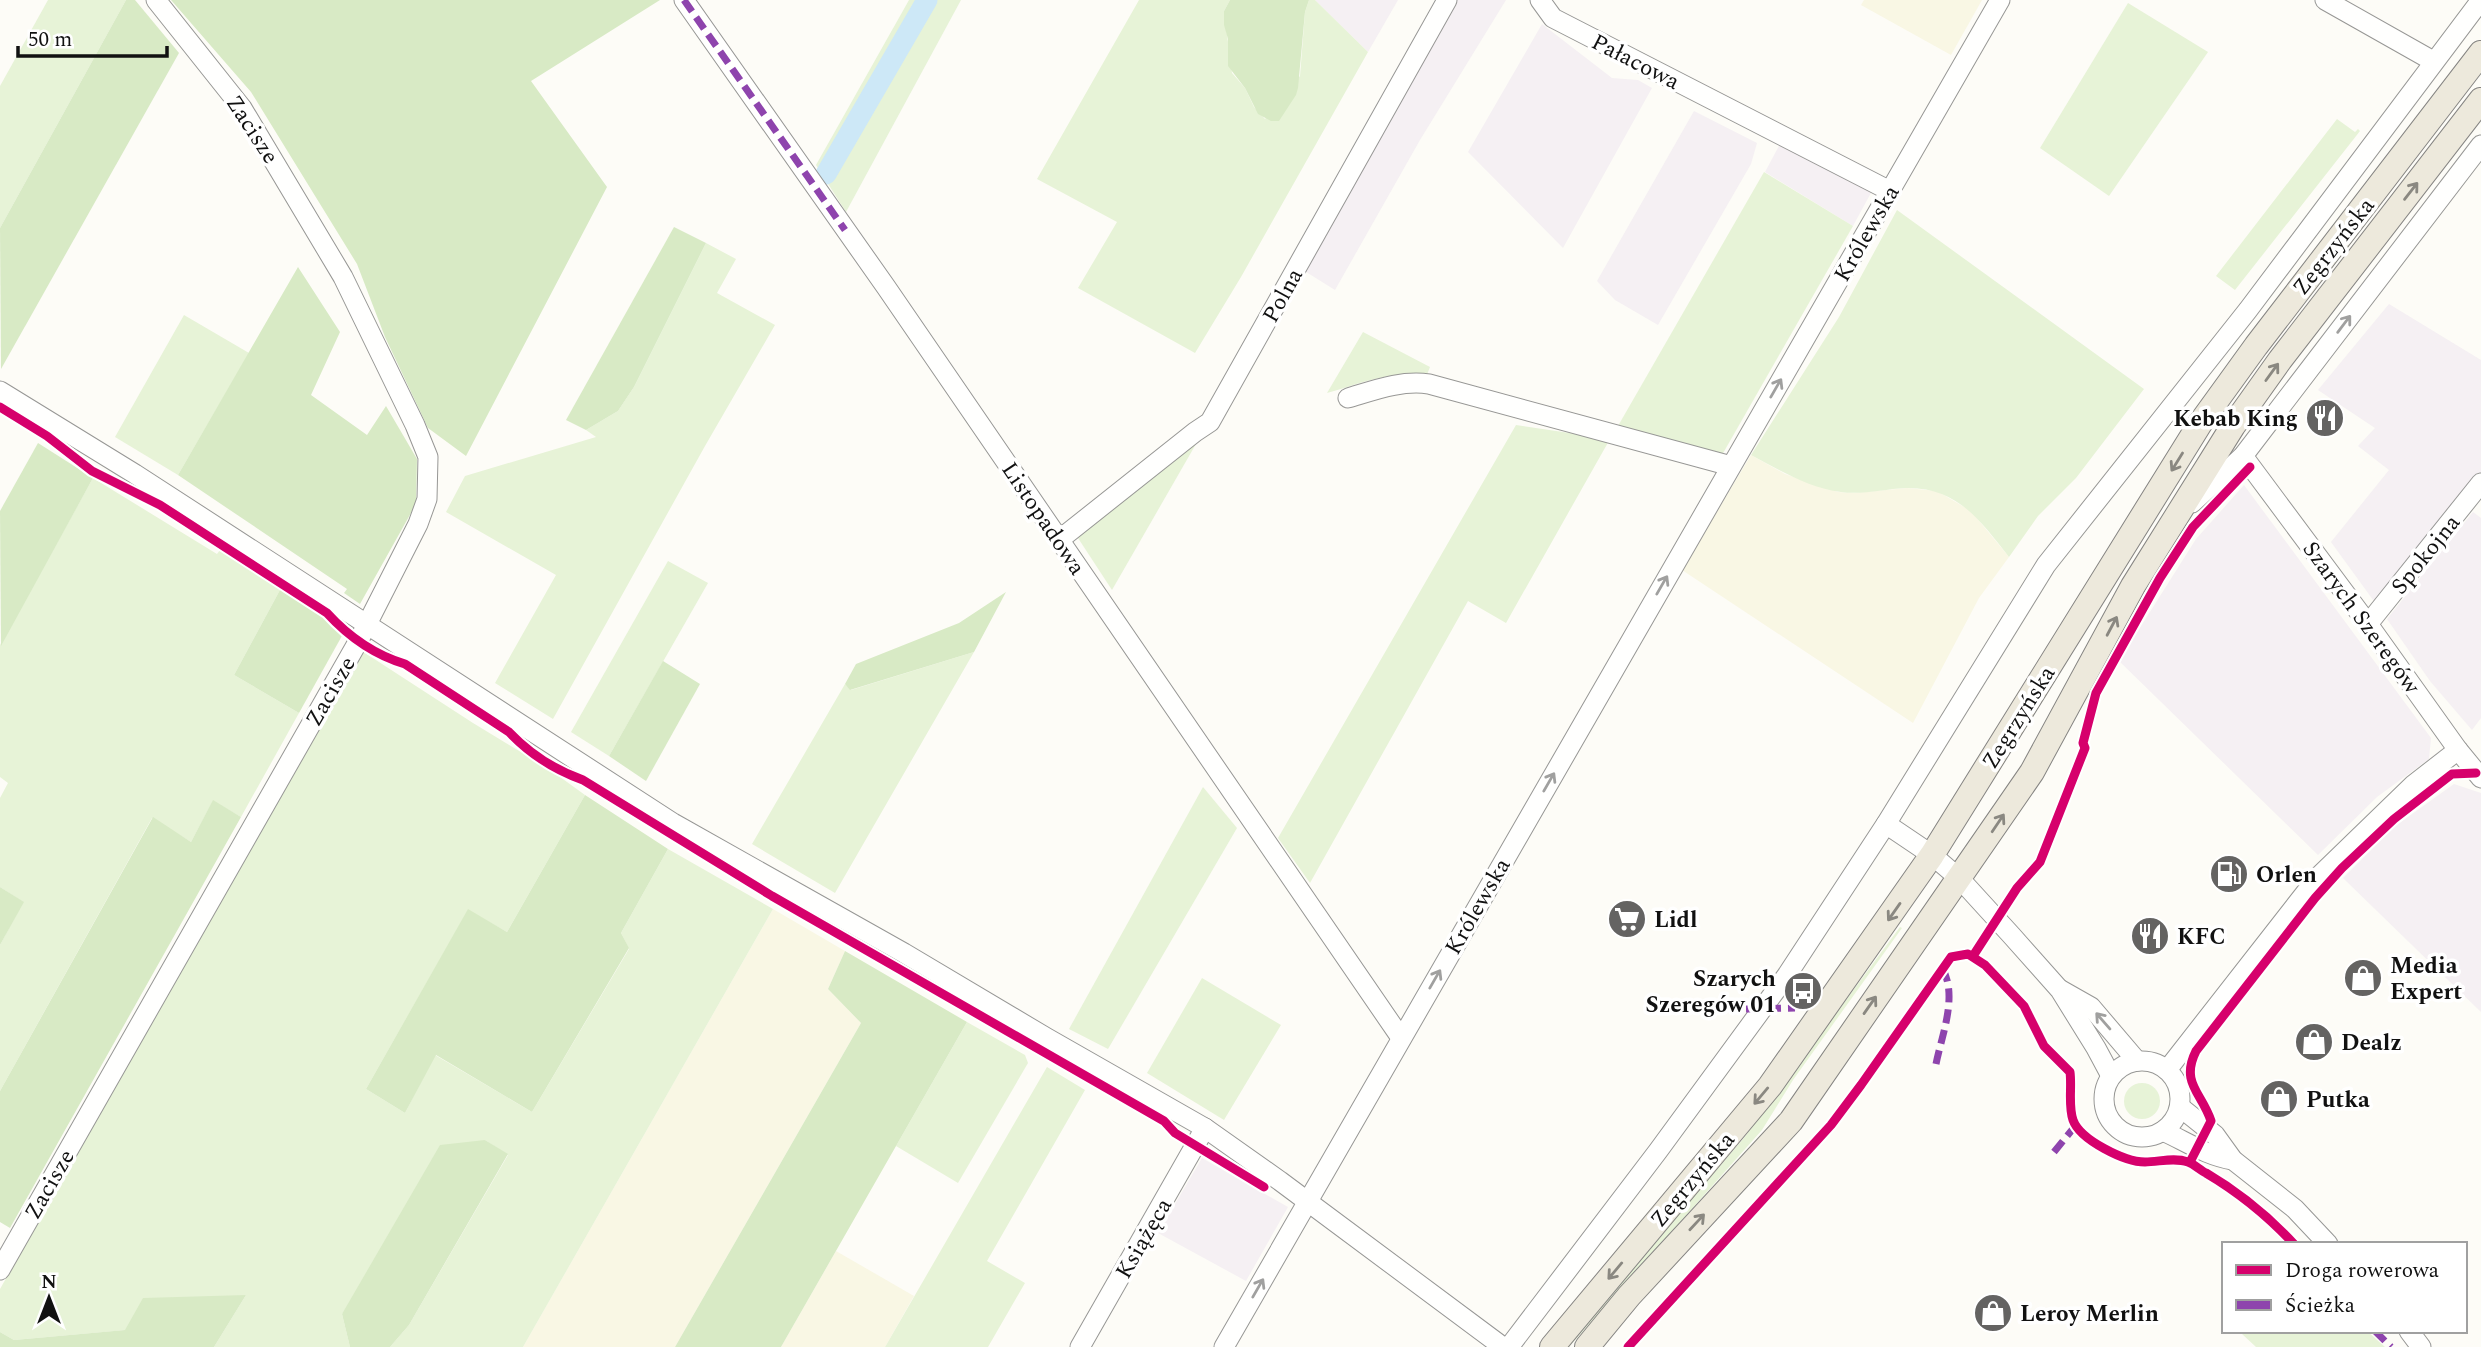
<svg xmlns="http://www.w3.org/2000/svg" width="2481" height="1347" viewBox="0 0 2481 1347" font-family="Spectral,serif">
	<style>
		.industrial { fill: #f5f0f3 }
		.farmland { fill: #f9f7e4 }
		.green { fill: #e7f3d7 }
		.forest { fill: #d8eac5 }
		.lines { fill: none; stroke-linecap: round; stroke-linejoin: round }
		.canal { stroke: #cde8f7; stroke-width: 21 }
		.minor-casing { stroke: #979795; stroke-width: 21 }
		.major-casing { stroke: #858482; stroke-width: 26 }
		.minor { stroke: #fffffe; stroke-width: 19 }
		.major { stroke: #ede9dc; stroke-width: 24 }
		.quiet { stroke: #8e44ad; stroke-width: 7; stroke-dasharray: 14 7; stroke-linecap: butt }
		.cycleway-casing { stroke: #fff; stroke-width: 13 }
		.cycleway { stroke: #d6006c; stroke-width: 9 }
		.oneway { stroke: #8a8881 }
		.oneway2 { stroke: #a0a09f }
		.labels { text-anchor: middle; stroke-width: 7; stroke-linejoin: round; paint-order: stroke }
		.street-label { font-size: 23px; fill: #111; stroke: #fff }
		.poi-label { font-size: 23px; font-weight: bold; fill: #111; stroke: #fff; text-anchor: start }
	</style>
	<rect width="100%" height="100%" fill="#fdfcf7"/>
	<g class="industrial">
		<path d="M1315,0H1398L1368,52Z"/>
		<path d="M1455,0H1506L1420,140L1335,290L1303,270Z"/>
		<path d="M1542,24L1612,78L1638,80L1652,88L1563,248L1468,152Z"/>
		<path d="M1694,111L1757,143L1751,164L1658,325L1615,300L1597,281Z"/>
		<path d="M1780,144L1872,191L1853,226L1765,172Z"/>
		<path d="M2389,304L2481,360V475L2376,604L2331,542L2389,470L2358,446L2375,428L2318,390Z"/>
		<path d="M2244,485L2431,738L2429,759L2377,797L2318,855L2119,661L2196,539Z"/>
		<path d="M2473,512L2481,518V718L2472,730L2430,681L2387,619Z"/>
		<path d="M2454,784L2481,793V1012L2343,878L2394,827Z"/>
		<path d="M1202,1158L1288,1207L1246,1281L1158,1233Z"/>
	</g>
	<g class="farmland">
		<path d="M1864,0H1982L1951,55L1861,5Z"/>
		<path d="M1751,455L1785,474L1838,492L1854,493L1907,488L1937,491L1971,511L2009,557L1979,598L1913,723L1682,570Z"/>
		<path d="M773,909L845,951L828,989L861,1023L675,1347H523Z"/>
		<path d="M836,1251L914,1296L885,1347H781Z"/>
	</g>
	<g class="green">
		<path d="M48,0H126L0,228V86Z"/>
		<path d="M909,0H961L846,212L816,165Z"/>
		<path d="M1139,0H1230L1224,11L1232,73L1245,88L1254,107L1265,119L1300,76L1305,12L1309,0H1315L1368,52L1241,277L1195,353L1078,288L1117,222L1037,179Z"/>
		<path d="M2128,3L2208,52L2109,196L2040,148Z"/>
		<path d="M2337,119L2355,132L2358,129L2360,131L2235,290L2216,276Z"/>
		<path d="M1764,172L1853,226L1722,455L1618,426Z"/>
		<path d="M1897,210L2144,389L2076,478L2038,516L2009,557C1980,520 1957,487 1906,488C1884,489 1863,495 1841,492C1809,488 1779,470 1751,455L1839,317Z"/>
		<path d="M706,243L736,259L717,293L775,325L705,446L553,719L495,683L556,575L446,512L465,476L596,437L586,430L618,411L634,387Z"/>
		<path d="M184,315L249,353L178,475L115,437Z"/>
		<path d="M1363,332L1430,367L1426,377C1392,369 1359,384 1327,393Z"/>
		<path d="M1516,425L1610,439L1506,623L1468,601L1310,883L1278,838Z"/>
		<path d="M1200,437L1112,590L1078,538L1080,534Z"/>
		<path d="M93,478L217,554L220,550L281,588L234,675L299,713L241,817L213,801L191,842L152,818L0,1091V945L23,902L0,887V798L8,783L0,777V645Z"/>
		<path d="M668,561L708,583L609,756L571,732Z"/>
		<path d="M362,651L473,723L549,769L585,795L507,932L468,910L366,1089L405,1113L435,1055L532,1112L629,949L621,933L668,849L773,909L523,1347H390L409,1325L508,1155L485,1140L342,1314L350,1347H214L246,1295L126,1330L14,1340L0,1332V1289Z"/>
		<path d="M974,652L835,893L752,844L845,684L851,690Z"/>
		<path d="M1203,787L1237,828L1108,1049L1069,1029Z"/>
		<path d="M1900,927L1902,928L1793,1080L1762,1130L1569,1347H1565L1743,1139Z"/>
		<path d="M1202,978L1281,1025L1224,1120L1147,1073Z"/>
		<path d="M967,1022L1025,1055L1028,1063L958,1183L896,1146Z"/>
		<path d="M1047,1067L1085,1090L987,1261L1025,1283L988,1347H885Z"/>
		<circle cx="2142" cy="1101" r="18"/>
		<path d="M2242,1331H2367L2385,1347H2256L2242,1334Z"/>
	</g>
	<g class="forest">
		<path d="M126,0H135L179,53L1,369L0,228Z"/>
		<path d="M171,0H660L531,81L607,187L466,456L428,428L385,337L357,264L251,92Z"/>
		<path d="M1230,0H1309L1305,12L1298,88L1296,95L1279,121H1271L1258,114L1245,88L1228,66V39L1224,25V11Z"/>
		<path d="M674,227L706,243L634,387L618,411L586,430L566,420Z"/>
		<path d="M298,267L340,332L311,395L367,435L386,406L417,459L416,504L360,604L344,593L347,589L178,475Z"/>
		<path d="M38,443L93,478L1,646L0,511Z"/>
		<path d="M281,588L323,616L343,634L299,713L234,675Z"/>
		<path d="M1006,592L974,652L850,690L845,684L856,664L959,623Z"/>
		<path d="M663,661L700,684L646,781L609,756Z"/>
		<path d="M585,795L668,849L621,933L629,948L532,1112L436,1055L405,1113L366,1089L468,909L507,932Z"/>
		<path d="M213,800L241,817L10,1228L0,1222V1091L153,817L191,842Z"/>
		<path d="M0,887L24,902L0,945Z"/>
		<path d="M845,951L967,1022L781,1347H675L861,1023L828,989Z"/>
		<path d="M485,1140L508,1154L409,1325L390,1347H350L342,1314L440,1145Z"/>
		<path d="M246,1295L214,1347H0V1332L14,1340L125,1330L143,1298Z"/>
	</g>
	<g class="lines">
		<path class="canal" d="M826,174L927,0"/>
		<defs>
			<g id="minor">
				<path d="M684,0L886,287L1401,1038"/>
				<path d="M1540,0L1553,18L1890,191"/>
				<path d="M2325,0L2433,61"/>
				<path d="M0,391L135,474L673,823L904,953L1047,1038L1205,1128L1280,1181L1503,1347"/>
				<path d="M1348,398C1375,390 1401,380 1429,384L1731,466"/>
				<path d="M2243,456L2368,624L2458,750L2481,778"/>
				<path d="M2192,503L2243,456L2481,145"/>
				<path d="M1059,540L1195,432L1210,422L1447,0"/>
				<path d="M2368,624L2481,483"/>
				<path d="M1886,824L1932,855L1960,879L2012,936L2060,990L2096,1048L2111,1076"/>
				<path d="M2061,990L2091,1007L2137,1061"/>
				<circle cx="2142" cy="1099" r="38"/>
				<path d="M2167,1070L2317,878L2413,785L2458,750"/>
				<path d="M2180,1107L2215,1135L2233,1160L2295,1209L2328,1244"/>
				<path d="M2163,1131C2187,1142 2207,1156 2233,1160"/>
				<path d="M0,1270L359,640L418,524L427,499L428,457L415,425L343,277L242,108L156,0"/>
				<path d="M2409,1331L2421,1347"/>
				<path d="M1080,1347L1205,1128"/>
				<path d="M1224,1347L2000,0"/>
				<path d="M1509,1347L1658,1151L1787,975L1886,824L2046,565L2248,310L2481,0"/>
			</g>
			<g id="major">
				<path d="M1552,1347L1770,1086L1932,855L2201,422L2256,346L2481,53"/>
				<path d="M1587,1347L1629,1296L1791,1121L2032,772L2133,586L2233,426L2280,360L2481,100"/>
			</g>
		</defs>
		<use href="#minor" class="minor-casing"/>
		<use href="#major" class="major-casing"/>
		<use href="#minor" class="minor"/>
		<use href="#major" class="major"/>
		<g class="quiet">
			<path d="M684,0L845,230"/>
			<path d="M1746,1009L1795,1008"/>
			<path d="M1936,1064C1942,1034 1959,994 1941,966"/>
			<path d="M2054,1152L2076,1125"/>
			<path d="M2375,1331L2391,1347"/>
		</g>
		<defs>
			<g id="cycleway">
				<path d="M0,407L47,436L92,471L160,505L327,613C348,636 375,655 405,664L509,732C529,753 555,770 583,780L772,896L1164,1121L1175,1133L1264,1187"/>
				<path d="M1973,956L2017,888L2040,862L2085,748L2083,743L2096,693L2160,578L2193,527L2250,467"/>
				<path d="M2190,1162L2211,1121C2202,1093 2180,1083 2196,1051L2315,898L2342,868L2394,819L2452,774L2476,773"/>
				<path d="M1628,1347L1831,1125L1861,1085L1951,957L1968,954L1985,965L2024,1006L2044,1046L2070,1072C2072,1087 2068,1106 2073,1120C2080,1140 2125,1162 2145,1162C2159,1162 2174,1157 2188,1162C2194,1164 2200,1170 2206,1173C2240,1193 2267,1215 2294,1244"/>
			</g>
		</defs>
		<use href="#cycleway" class="cycleway-casing"/>
		<use href="#cycleway" class="cycleway"/>
	</g>
	<defs><path id="oneway-shaft" d="M-6 0H5M1.5-3L5.5 0L1.5 3" fill="none" stroke-width="1.6" stroke-linecap="round" stroke-linejoin="round" transform="scale(1.75)"/></defs>
	<g class="oneway">
		<use href="#oneway-shaft" transform="translate(2411 191) rotate(-52)"/>
		<use href="#oneway-shaft" transform="translate(2272 372) rotate(-54)"/>
		<use href="#oneway-shaft" transform="translate(2177 462) rotate(122)"/>
		<use href="#oneway-shaft" transform="translate(2112 626) rotate(-62)"/>
		<use href="#oneway-shaft" transform="translate(1998 823) rotate(-56)"/>
		<use href="#oneway-shaft" transform="translate(1894 912) rotate(125)"/>
		<use href="#oneway-shaft" transform="translate(1870 1005) rotate(-55)"/>
		<use href="#oneway-shaft" transform="translate(1761 1096) rotate(130)"/>
		<use href="#oneway-shaft" transform="translate(1697 1222) rotate(-47)"/>
		<use href="#oneway-shaft" transform="translate(1615 1271) rotate(130)"/>
	</g>
	<g class="oneway2">
		<use href="#oneway-shaft" transform="translate(2344 324) rotate(-53)"/>
		<use href="#oneway-shaft" transform="translate(1776 388) rotate(-60)"/>
		<use href="#oneway-shaft" transform="translate(1662 585) rotate(-60)"/>
		<use href="#oneway-shaft" transform="translate(1549 782) rotate(-60)"/>
		<use href="#oneway-shaft" transform="translate(1435 979) rotate(-60)"/>
		<use href="#oneway-shaft" transform="translate(2103 1021) rotate(-131)"/>
		<use href="#oneway-shaft" transform="translate(1258 1288) rotate(-60)"/>
	</g>
	<defs>
		<symbol id="restaurant-disc" viewBox="-11 -11 22 22"><circle r="9.5" fill="#646362" stroke="#fff"/><path d="M-5-6h1v4h1v-4h1v4h1v-4h1v5L-1.5 .5V6h-2V.5L-5-1ZM5-6V6H3V1.5H1.5Q1.5-4 5-6Z" fill="#fff"/></symbol>
		<symbol id="fuel-disc" viewBox="-11 -11 22 22"><circle r="9.5" fill="#646362" stroke="#fff"/><path d="M-5.5-6h7V0h2V4h1.3V-2.5L3-4.5l.8-.8L6-3V5H2.5V1h-1V6h-7ZM-4.2-4.7v3.2H.2V-4.7Z" fill="#fff"/></symbol>
		<symbol id="supermarket-disc" viewBox="-11 -11 22 22"><circle r="9.5" fill="#646362" stroke="#fff"/><path d="M-6-5.5h2.5l.6 2H6L4.5 2H-2.5L-4.4-4H-6ZM-1.5 3.2a1.3 1.3 0 1 0 .1 0ZM3 3.2a1.3 1.3 0 1 0 .1 0Z" fill="#fff"/></symbol>
		<symbol id="shop-disc" viewBox="-11 -11 22 22"><circle r="9.5" fill="#646362" stroke="#fff"/><path d="M-5-2.5h2.3a2.7 3.5 0 0 1 5.4 0H5L5.5 6h-11ZM-1.5-2.5h3a1.5 2.3 0 0 0-3 0Z" fill="#fff"/></symbol>
		<symbol id="bus-disc" viewBox="-11 -11 22 22"><circle r="9.5" fill="#646362" stroke="#fff"/><path d="M-5-6H5V4H4V6H2V4H-2V6H-4V4H-5ZM-3.5-4V0h7V-4ZM-3.5 1.2v1.5H-2V1.2ZM2 1.2v1.5H3.5V1.2Z" fill="#fff"/></symbol>
	</defs>
	<g fill-rule="evenodd">
		<use href="#restaurant-disc" x="2303" y="396" width="44" height="44"/>
		<use href="#fuel-disc" x="2207" y="852" width="44" height="44"/>
		<use href="#supermarket-disc" x="1605" y="897" width="44" height="44"/>
		<use href="#restaurant-disc" x="2128" y="914" width="44" height="44"/>
		<use href="#shop-disc" x="2341" y="956" width="44" height="44"/>
		<use href="#bus-disc" x="1781" y="969" width="44" height="44"/>
		<use href="#shop-disc" x="2292" y="1020" width="44" height="44"/>
		<use href="#shop-disc" x="2257" y="1077" width="44" height="44"/>
		<use href="#shop-disc" x="1971" y="1291" width="44" height="44"/>
	</g>
	<g class="labels">
		<g class="street-label">
			<text transform="translate(1636 61) rotate(27)" y="8">Pałacowa</text>
			<text transform="translate(253 129) rotate(57)" y="8">Zacisze</text>
			<text transform="translate(1866 233) rotate(-60)" y="8">Królewska</text>
			<text transform="translate(2333 246) rotate(-52)" y="8">Zegrzyńska</text>
			<text transform="translate(1282 295) rotate(-61)" y="8">Polna</text>
			<text transform="translate(1044 518) rotate(56)" y="8">Listopadowa</text>
			<text transform="translate(2425 554) rotate(-51)" y="8">Spokojna</text>
			<text transform="translate(2362 617) rotate(54)" y="8">Szarych Szeregów</text>
			<text transform="translate(330 691) rotate(-60)" y="8">Zacisze</text>
			<text transform="translate(2018 717) rotate(-58)" y="8">Zegrzyńska</text>
			<text transform="translate(1477 906) rotate(-60)" y="8">Królewska</text>
			<text transform="translate(1692 1179) rotate(-50)" y="8">Zegrzyńska</text>
			<text transform="translate(49 1184) rotate(-60)" y="8">Zacisze</text>
			<text transform="translate(1143 1238) rotate(-60)" y="8">Książęca</text>
		</g>
		<g class="poi-label">
			<text x="2298" y="426" text-anchor="end">Kebab King</text>
			<text x="2256" y="882">Orlen</text>
			<text x="1654" y="927">Lidl</text>
			<text x="2177" y="944">KFC</text>
			<text x="2390" y="973">Media<tspan x="2390" dy="26">Expert</tspan></text>
			<text x="1776" y="986" text-anchor="end">Szarych<tspan x="1776" dy="26">Szeregów 01</tspan></text>
			<text x="2341" y="1050">Dealz</text>
			<text x="2306" y="1107">Putka</text>
			<text x="2020" y="1321">Leroy Merlin</text>
		</g>
	</g>
	<rect x="2222" y="1242" width="245" height="91" fill="#ffffff" stroke="#a0a0a0" stroke-width="2"/>
	<rect x="2236" y="1265" width="35" height="10" fill="#d6006c" stroke="#a0a0a0" stroke-width="2"/>
	<text x="2285" y="1277" font-size="21" fill="#111111">Droga rowerowa</text>
	<rect x="2236" y="1300" width="35" height="10" fill="#8e44ad" stroke="#a0a0a0" stroke-width="2"/>
	<text x="2285" y="1312" font-size="21" fill="#111111">Ścieżka</text>
	<g transform="translate(49 1298)" stroke="#ffffff" stroke-width="5" paint-order="stroke">
	<path d="M0-5L12 26L0 18L-12 26Z" fill="#111111"/>
	<text y="-10" font-size="19" font-weight="bold" text-anchor="middle" fill="#111111">N</text>
	</g>
	<path d="M18 46v10h149v-10" fill="none" stroke="#111111" stroke-width="3.5"/>
	<text x="28" y="46" font-size="21" fill="#111111" stroke="#ffffff" stroke-width="5" paint-order="stroke">50 m</text>
</svg>
